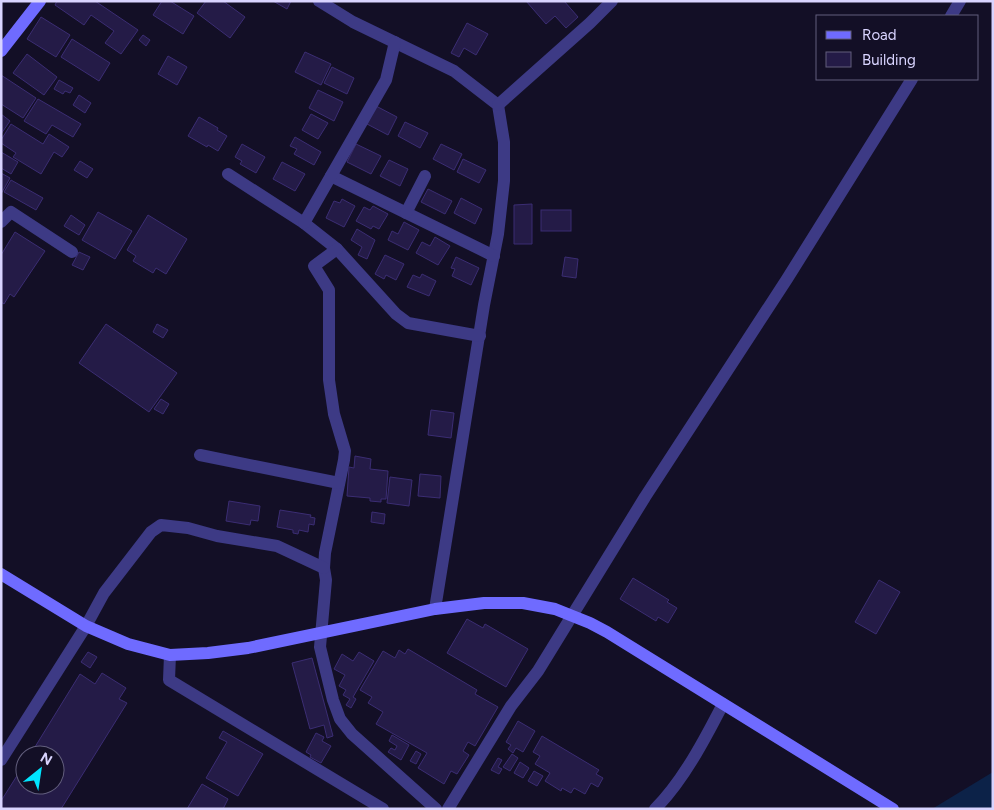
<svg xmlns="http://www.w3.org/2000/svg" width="994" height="810" viewBox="0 0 994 810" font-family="Figtree,sans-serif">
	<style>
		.water { fill: #0c2248 }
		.building { fill: #241b47; stroke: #3b2d73 }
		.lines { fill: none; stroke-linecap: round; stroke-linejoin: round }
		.street { stroke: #3d3a85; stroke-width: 12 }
		.secondary { stroke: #6f6bff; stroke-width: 12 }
	</style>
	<rect width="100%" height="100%" fill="#130f26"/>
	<path class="water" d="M993,772V809H932Z"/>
	<g class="building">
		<path d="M57,1H95L138,30L121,54L105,43L114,31L91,15L84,25L55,5Z"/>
		<path d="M162,1H170L194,16L183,34L153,15Z"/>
		<path d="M206,1H223L245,17L230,38L197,13Z"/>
		<path d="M273,1H291L287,9Z"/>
		<path d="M526,1H564L578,17L566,28L555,16L546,24Z"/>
		<path d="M41,17L70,35L56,57L27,39Z"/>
		<path d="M467,23L488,34L476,55L464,48L459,57L451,53Z"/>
		<path d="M143,35L150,40L146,46L139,40Z"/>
		<path d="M72,39L110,63L99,81L61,57Z"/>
		<path d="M305,52L331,64L321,85L295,72Z"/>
		<path d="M27,54L57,77L44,95L13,73Z"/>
		<path d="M168,56L187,67L177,85L158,74Z"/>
		<path d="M332,67L354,78L347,94L324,83Z"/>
		<path d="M1,75L36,98L23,118L1,104Z"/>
		<path d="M59,80L73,88L70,93L65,91L63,94L54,89Z"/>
		<path d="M318,90L343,102L334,121L309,108Z"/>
		<path d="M79,95L91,103L85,113L73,105Z"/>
		<path d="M38,99L81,124L73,137L52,125L46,134L24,121Z"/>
		<path d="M376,106L397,117L388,135L367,124Z"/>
		<path d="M1,114L10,121L1,134Z"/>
		<path d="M311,114L328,123L318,139L302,130Z"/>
		<path d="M199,117L218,128L217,130L227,136L218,151L208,145L207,147L188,136Z"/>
		<path d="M405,122L428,133L420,148L398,136Z"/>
		<path d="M11,124L43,144L49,134L69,147L62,157L54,152L41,174L13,157L16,153L1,143V140Z"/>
		<path d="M295,137L321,152L314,165L294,154L297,149L290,146Z"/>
		<path d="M242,144L265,157L256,173L240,164L242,161L235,157Z"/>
		<path d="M356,144L381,156L371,174L347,162Z"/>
		<path d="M441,144L462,154L454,170L433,159Z"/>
		<path d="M1,152L18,162L11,174L1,168Z"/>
		<path d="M463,159L486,170L479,183L457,172Z"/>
		<path d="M389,160L408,169L400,186L380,176Z"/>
		<path d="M80,161L93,169L87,178L74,170Z"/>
		<path d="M282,162L305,174L295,191L273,179Z"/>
		<path d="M1,173L10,178L1,194Z"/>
		<path d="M11,180L43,198L36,210L4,192Z"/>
		<path d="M428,189L452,201L445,214L421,202Z"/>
		<path d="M461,198L482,209L475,224L454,213Z"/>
		<path d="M342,199L355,206L344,227L326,218L334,201L340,203Z"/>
		<path d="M532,204V244H514V205Z"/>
		<path d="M373,206L388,214L379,229L373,226L371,229L356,221L364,207L370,210Z"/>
		<rect x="541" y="210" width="30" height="21"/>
		<path d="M98,212L132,231L115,259L82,240Z"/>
		<path d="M71,215L85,225L79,235L64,226Z"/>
		<path d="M148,215L187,239L166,274L156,268L153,273L133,261L136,256L127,250Z"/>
		<path d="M404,222L419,230L408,250L388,240L392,231L398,234Z"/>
		<path d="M357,229L375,240L367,259L358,255L362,247L351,240Z"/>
		<path d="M15,232L45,251L14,297L10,294L4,304L1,302V255Z"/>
		<path d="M435,237L450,246L438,265L416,253L422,242L430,246Z"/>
		<path d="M79,252L90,257L83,270L72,265Z"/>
		<path d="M385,255L404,264L396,280L386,275L384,279L375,274Z"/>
		<path d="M456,257L479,268L471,285L452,276L455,269L451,268Z"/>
		<path d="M565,257L578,259L576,278L562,276Z"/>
		<path d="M422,274L436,281L429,296L407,287L413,275L420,278Z"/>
		<path d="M106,324L177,373L149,412L79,363Z"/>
		<path d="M157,324L168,330L163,338L153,332Z"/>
		<path d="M161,399L169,404L163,414L154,409Z"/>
		<path d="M431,410L454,413L451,438L428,435Z"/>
		<path d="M355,456L371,459L370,469L388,471L386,499H381V502L370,501V498L347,496L349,467L354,468Z"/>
		<path d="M420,474L441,476L440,498L418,496Z"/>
		<path d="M390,477L412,480L409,506L387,503Z"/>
		<path d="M229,501L260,506L258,521L251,520L250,525L226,521Z"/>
		<path d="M280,510L311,515L310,517L315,518L314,525L309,524L308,532L299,530L298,534L293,533V530L277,527Z"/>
		<path d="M372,512L385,514L384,524L371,522Z"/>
		<path d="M633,578L669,600L667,602L677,608L668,623L658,617L656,621L620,599Z"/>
		<path d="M879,580L900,592L876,634L855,622Z"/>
		<path d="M467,619L483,628L485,624L528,649L506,687L447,653Z"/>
		<path d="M408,649L477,690L475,694L498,707L475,746L468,742L463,751L469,755L457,774L451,771L444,784L418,768L427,753L376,724L383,712L368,703L372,697L360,690L383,651L395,658L399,650L405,654Z"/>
		<path d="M88,652L97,657L90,668L81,662Z"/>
		<path d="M359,652L374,661L353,697L356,699L351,708L346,705L350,699L343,695L346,690L339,686L345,675L334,669L342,654L353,661Z"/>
		<path d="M312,658L333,736L327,738L324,725L310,729L292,663Z"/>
		<path d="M102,673L126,688L119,699L127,703L61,809H4L1,807V801L25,763V785H55V755H30L80,674L95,684Z"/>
		<path d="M518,721L535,731L523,752L516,748L513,753L508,749L511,745L506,742Z"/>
		<path d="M223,731L263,754L238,796L206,778L227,742L219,738Z"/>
		<path d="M316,733L324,737L322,741L331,746L321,763L310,757L311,755L306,752Z"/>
		<path d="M392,735L409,745L401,760L388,752L391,748L395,750L397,746L389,741Z"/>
		<path d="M542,736L599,770L596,774L603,778L598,787L591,783L585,794L574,788L571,793L562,788L561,791L545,781L550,773L535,764L540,756L533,752Z"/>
		<path d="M416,751L421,754L416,764L410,761Z"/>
		<path d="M512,754L518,758L510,771L503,767Z"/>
		<path d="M498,758L502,760L498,767L502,769L499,774L491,770Z"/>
		<path d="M520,762L529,768L523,778L514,773Z"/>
		<path d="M534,771L543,776L537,786L528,781Z"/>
		<path d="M202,784L228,799L223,809H187Z"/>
	</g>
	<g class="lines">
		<g class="street">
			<path d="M319,1L353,22L454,71L498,105L504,142V181L498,234L484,305L435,609"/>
			<path d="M951,16L960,1"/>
			<path d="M498,105L590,23L612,1"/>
			<path d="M228,174L304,223L337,249L396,314L408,323L480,336"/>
			<path d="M331,176L494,256"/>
			<path d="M406,213L425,176"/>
			<path d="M1,222L11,212L72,252"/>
			<path d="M304,223L386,80L395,42"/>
			<path d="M337,249L314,266L329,290V380L334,414L345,451L344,460L325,553L324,568L326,580L320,647L333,700L340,719L352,734L436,809"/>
			<path d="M200,455L339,483"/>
			<path d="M170,655L169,680L383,809"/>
			<path d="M1,760L86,626L104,593L151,532L161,525L188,528L217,536L277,546L324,568"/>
			<path d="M448,809L511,706L538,671L645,497L787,279L912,79"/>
			<path d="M655,809C683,781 705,739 723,704"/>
		</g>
		<g class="secondary">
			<path d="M1,51L40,1"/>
			<path d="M1,574L86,626L128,644L170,655L208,653L248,648L435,609L484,603H523L555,609L590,623L607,632L893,809"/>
		</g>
	</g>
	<rect width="994" height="810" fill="none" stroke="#d9d4ff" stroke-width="5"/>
	<rect x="816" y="15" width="162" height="65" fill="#130f26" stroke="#625e7d"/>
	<rect x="826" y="31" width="25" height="8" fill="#6f6bff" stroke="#625e7d"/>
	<text x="862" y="40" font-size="15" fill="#d9d4ff">Road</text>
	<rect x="826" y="52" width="25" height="15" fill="#241b47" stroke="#625e7d"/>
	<text x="862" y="65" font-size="15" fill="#d9d4ff">Building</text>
	<g transform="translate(40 770) rotate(30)"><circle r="24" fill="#130f26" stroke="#625e7d"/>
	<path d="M0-4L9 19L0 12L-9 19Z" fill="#00e5ff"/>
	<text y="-8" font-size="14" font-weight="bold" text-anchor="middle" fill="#d9d4ff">N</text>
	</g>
</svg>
